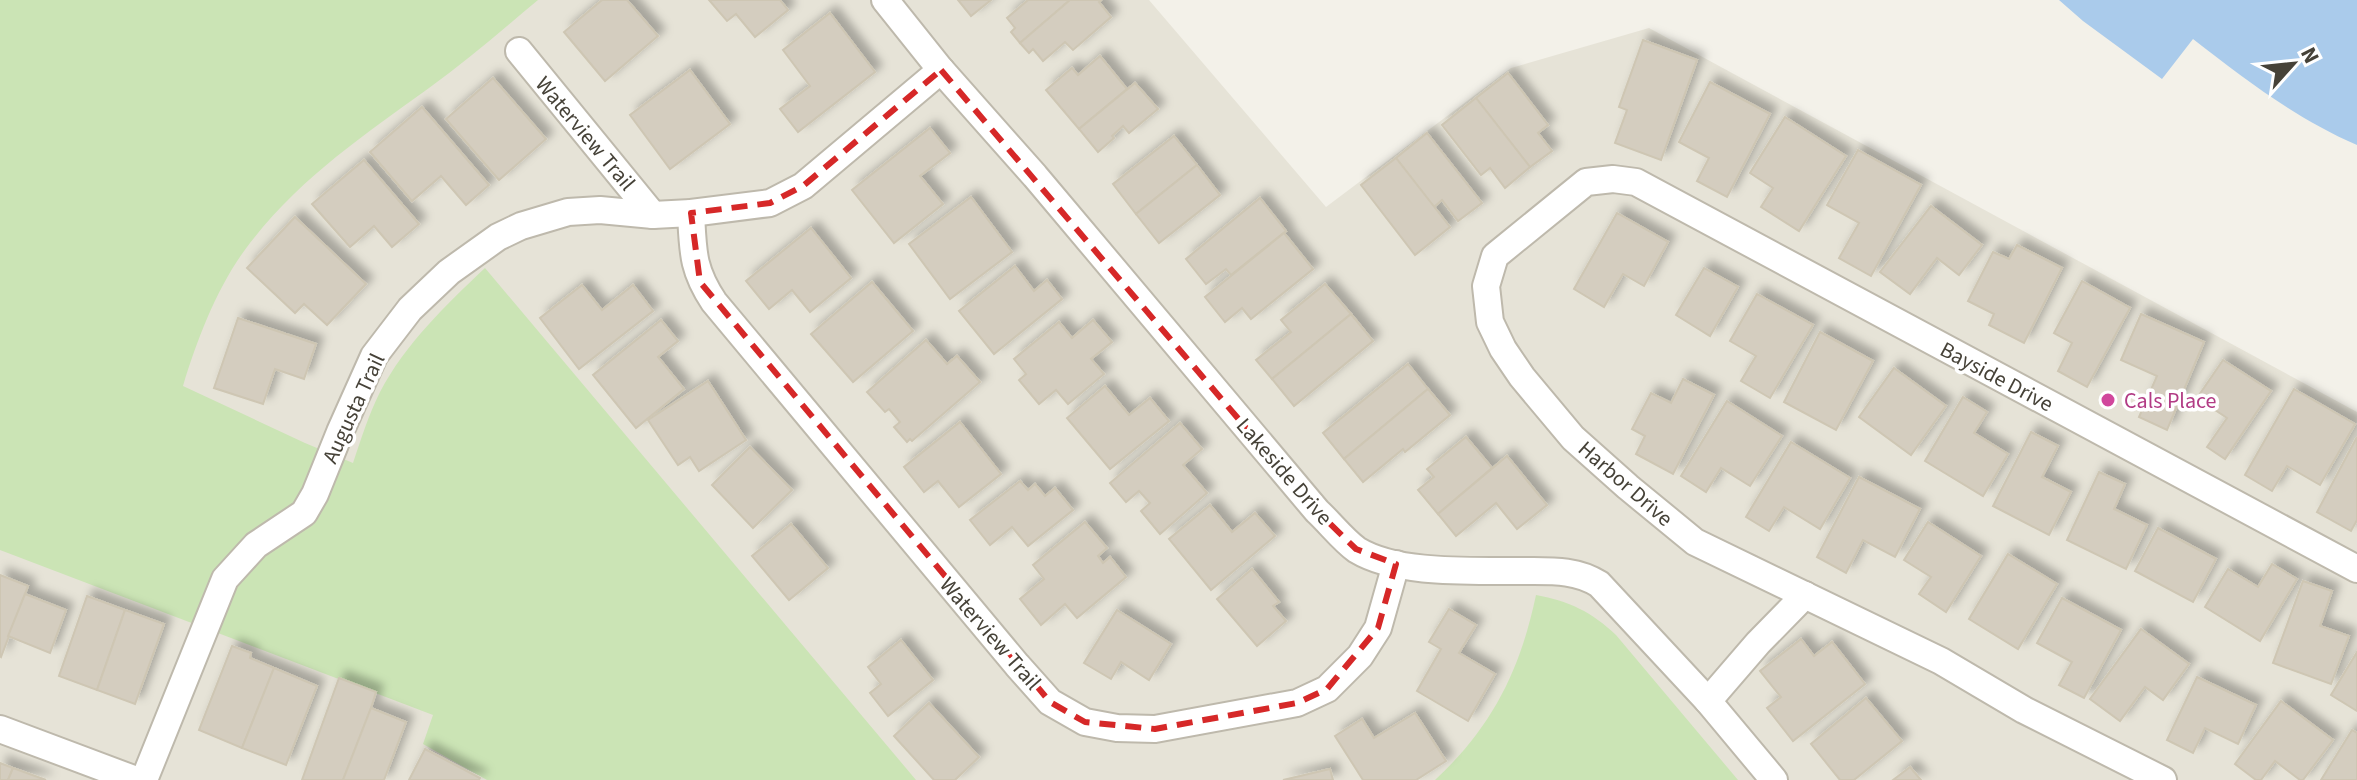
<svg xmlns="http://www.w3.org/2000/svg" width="2357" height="780" viewBox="0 0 2357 780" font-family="'Source Sans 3',sans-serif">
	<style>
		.residential { fill: #e6e3d7 }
		.green { fill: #cbe4b5 }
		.water { fill: #aacbeb }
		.building { fill: #d4cdbf; stroke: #cec6b3; stroke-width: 2; filter: url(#shadow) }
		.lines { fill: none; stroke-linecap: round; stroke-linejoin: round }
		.minor-casing { stroke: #beb9ac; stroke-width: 30 }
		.minor { stroke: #fff; stroke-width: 26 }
		.marked { fill: none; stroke: #d62828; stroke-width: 6; stroke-dasharray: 16 10; stroke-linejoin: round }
		.hotel-dot { fill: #d1479c; stroke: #fff; stroke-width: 3 }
		.labels { text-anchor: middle; stroke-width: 7; stroke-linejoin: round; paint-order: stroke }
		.street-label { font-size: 22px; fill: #464238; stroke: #fff }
		.hotel-label { font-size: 22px; fill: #b23c85; stroke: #fff; text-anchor: start }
	</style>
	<defs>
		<filter id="shadow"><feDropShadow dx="7" dy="-7" stdDeviation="4" flood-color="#0004"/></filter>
	</defs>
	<rect width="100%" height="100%" fill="#f3f1e9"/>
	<path class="residential" d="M0,0H1149L1326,207L1511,68L1649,28L2357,412V780H0Z"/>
	<g class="green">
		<path d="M0,0H538C502,30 467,61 429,88C364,135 300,178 250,243C218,284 198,337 183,386L305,443L353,463C361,439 369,414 380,392C406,343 445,306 485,268L916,780H487L423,744L433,715L0,550Z"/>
		<path d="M1536,595C1569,601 1592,612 1616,635L1738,780H1435C1492,727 1520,671 1536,595Z"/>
	</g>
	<path class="water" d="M2059,0H2357V145C2295,118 2246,80 2193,39L2162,79L2083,21Z"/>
	<g class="building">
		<path d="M602,0H627L658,36L605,81L564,32Z"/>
		<path d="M709,0H780L788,10L755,37L736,14L727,21Z"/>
		<path d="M958,0H991L971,16Z"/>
		<path d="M1028,0H1070L1020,43L1011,32L1015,28L1007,18Z"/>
		<path d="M1070,0H1101L1099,2L1111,17L1073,50L1065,42L1043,61L1033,49L1029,53L1020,43Z"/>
		<path d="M830,13L875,72L798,132L780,109L810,86L783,50Z"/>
		<path d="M1643,40L1697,60L1661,160L1615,143L1627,110L1619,107Z"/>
		<path d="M1100,56L1127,89L1079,129L1046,90L1072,68L1078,75Z"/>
		<path d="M690,70L730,124L670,169L630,115Z"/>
		<path d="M1508,73L1548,125L1538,133L1552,151L1530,167L1476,98Z"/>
		<path d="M493,78L546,139L499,180L446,119Z"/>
		<path d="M1710,82L1770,114L1727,197L1697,181L1709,158L1679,142Z"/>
		<path d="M1135,83L1158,109L1129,133L1123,126L1112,136L1114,138L1098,152L1079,129Z"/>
		<path d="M1476,98L1530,167L1505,188L1490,168L1481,175L1442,125Z"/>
		<path d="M422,107L489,185L466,205L441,176L412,201L370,152Z"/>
		<path d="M1785,117L1846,156L1799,231L1761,207L1773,188L1750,173Z"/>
		<path d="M930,128L950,153L920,176L943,204L894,243L852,190Z"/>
		<path d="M1427,133L1482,203L1458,221L1442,200L1434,207L1396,158Z"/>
		<path d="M1174,136L1197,165L1136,214L1113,184Z"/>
		<path d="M1858,150L1921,185L1871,276L1839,258L1859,223L1827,205Z"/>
		<path d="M1396,158L1450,227L1415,255L1361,185Z"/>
		<path d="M364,160L419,224L392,247L374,226L350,247L312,204Z"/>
		<path d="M1197,165L1220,195L1159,243L1136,214Z"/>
		<path d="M971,197L1012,252L950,299L909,244Z"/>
		<path d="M1260,198L1286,231L1231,275L1226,269L1206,284L1186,259Z"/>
		<path d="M1931,206L1982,245L1959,275L1937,258L1910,294L1880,272Z"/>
		<path d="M1617,213L1668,242L1644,286L1623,274L1604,307L1574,289Z"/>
		<path d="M295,217L366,284L327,325L304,304L295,313L247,268Z"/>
		<path d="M811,228L851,278L810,312L792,290L769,309L746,281Z"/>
		<path d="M1284,233L1313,269L1251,319L1242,308L1225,322L1205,297Z"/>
		<path d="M2017,245L2062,268L2024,343L1989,325L1994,314L1968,301L1993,252L2009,259Z"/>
		<path d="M1015,266L1034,291L1047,280L1062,299L994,354L959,311Z"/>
		<path d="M1704,268L1738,287L1710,336L1676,315Z"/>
		<path d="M2082,281L2130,308L2087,387L2058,371L2072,343L2054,333Z"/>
		<path d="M872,282L913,331L853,382L811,334Z"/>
		<path d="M1325,284L1351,314L1272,379L1256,360L1291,332L1281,320Z"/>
		<path d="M582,285L602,310L633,285L653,311L579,369L540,318Z"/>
		<path d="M1757,294L1813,325L1770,398L1741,381L1756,356L1730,341Z"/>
		<path d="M1351,314L1373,341L1294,406L1272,379Z"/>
		<path d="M2141,314L2204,342L2167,430L2139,417L2157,376L2121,360Z"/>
		<path d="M238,318L316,344L304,379L275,369L263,404L214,388Z"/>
		<path d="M661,320L678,341L658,357L684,389L636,428L593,375Z"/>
		<path d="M1093,320L1112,342L1091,359L1104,374L1068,404L1056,390L1039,404L1019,380L1026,374L1014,359L1059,322L1072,338Z"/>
		<path d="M1820,332L1873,361L1836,430L1784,402Z"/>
		<path d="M926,340L947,364L957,356L980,382L912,441L910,439L907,442L894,427L900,422L889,409L885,412L867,392Z"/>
		<path d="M2223,360L2271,391L2225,459L2207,447L2227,418L2197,398Z"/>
		<path d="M1408,364L1428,389L1344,459L1323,433Z"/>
		<path d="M1894,368L1946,406L1911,455L1859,417Z"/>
		<path d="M1683,379L1714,395L1673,474L1636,454L1645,436L1632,429L1651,393L1671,403Z"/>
		<path d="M708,381L746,440L699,471L690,457L678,465L648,420Z"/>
		<path d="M1105,386L1129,415L1150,398L1169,421L1110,469L1067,418Z"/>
		<path d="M1428,389L1450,415L1405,452L1403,449L1363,482L1344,459Z"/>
		<path d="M2294,389L2355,424L2320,485L2287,466L2272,491L2245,475Z"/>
		<path d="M1963,397L1987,412L1974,433L2008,454L1983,496L1925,461Z"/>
		<path d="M1727,401L1782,436L1750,486L1721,468L1706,492L1681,476Z"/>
		<path d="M960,422L1001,474L959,507L938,481L924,492L904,467Z"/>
		<path d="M1180,423L1202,449L1183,465L1207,493L1160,534L1141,511L1150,503L1139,491L1126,502L1110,483Z"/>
		<path d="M2031,432L2058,446L2042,477L2071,492L2049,535L1993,506Z"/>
		<path d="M1466,437L1492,468L1438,514L1418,490L1434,477L1427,469Z"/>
		<path d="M2357,437V520L2351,531L2317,512Z"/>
		<path d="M1791,442L1850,478L1820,529L1784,507L1769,531L1746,517Z"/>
		<path d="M750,447L792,490L753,528L712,485Z"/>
		<path d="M1507,456L1547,505L1517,529L1496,503L1456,536L1438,514Z"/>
		<path d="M2099,472L2125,484L2114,509L2147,525L2126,569L2067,540Z"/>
		<path d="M1859,477L1920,509L1895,557L1863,540L1846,573L1817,557Z"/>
		<path d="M1020,481L1028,490L1035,484L1045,496L1055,488L1073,510L1028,546L1012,527L990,545L970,520Z"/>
		<path d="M1210,505L1232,532L1255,513L1275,536L1211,590L1169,539Z"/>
		<path d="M1085,522L1107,548L1098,556L1103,563L1110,557L1126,577L1077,618L1065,604L1041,625L1020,599L1044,579L1033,565Z"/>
		<path d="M1928,522L1981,556L1946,612L1919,594L1931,577L1904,560Z"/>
		<path d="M791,524L828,568L789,600L752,556Z"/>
		<path d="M2158,528L2216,559L2193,602L2135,571Z"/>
		<path d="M2008,554L2057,584L2018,649L1969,619Z"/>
		<path d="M2272,564L2297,579L2260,641L2205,607L2228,569L2258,587Z"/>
		<path d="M1252,569L1279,602L1273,606L1286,621L1257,646L1217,599Z"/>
		<path d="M0,575L28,586L1,657L0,656Z"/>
		<path d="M2303,581L2332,591L2320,626L2349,636L2331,684L2273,663Z"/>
		<path d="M25,594L66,610L50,653L8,636Z"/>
		<path d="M87,596L125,610L97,690L59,676Z"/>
		<path d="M2062,598L2121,630L2084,698L2059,685L2072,662L2037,643Z"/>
		<path d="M1449,609L1476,625L1459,653L1495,674L1468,721L1417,691L1441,649L1429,642Z"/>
		<path d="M125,610L164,624L135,704L97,690Z"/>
		<path d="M1117,610L1171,644L1149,680L1121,662L1111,679L1084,663Z"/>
		<path d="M2141,629L2189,664L2163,700L2145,687L2120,721L2090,699Z"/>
		<path d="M1801,639L1814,656L1832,642L1865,684L1793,741L1767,708L1781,697L1760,671Z"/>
		<path d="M901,640L933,680L888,716L870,693L881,684L868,667Z"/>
		<path d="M232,646L251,653L250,658L274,668L242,748L199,730Z"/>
		<path d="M2357,652V711L2331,695Z"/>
		<path d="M274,668L317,686L286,765L242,748Z"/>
		<path d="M2197,677L2256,705L2238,744L2205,728L2193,753L2167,740Z"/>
		<path d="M339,678L376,692L371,708L343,780H302Z"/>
		<path d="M1866,698L1902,741L1854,780H1840L1811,744Z"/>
		<path d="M2281,701L2333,740L2303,780H2300L2275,761L2261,780H2256L2235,764Z"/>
		<path d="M929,703L979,757L955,780H934L894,736Z"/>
		<path d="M371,708L406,722L384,780H343Z"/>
		<path d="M1415,713L1446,761L1416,780H1363L1335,736L1362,719L1374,738Z"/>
		<path d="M2352,730L2357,733V780H2321Z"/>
		<path d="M425,749L480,778L479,780H409Z"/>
		<path d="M0,763L13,768L8,780H0Z"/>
		<path d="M1910,767L1921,780H1893Z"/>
		<path d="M13,768L46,780H8Z"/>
		<path d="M1330,769L1333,780H1283Z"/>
	</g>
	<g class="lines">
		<defs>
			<g id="minor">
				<path d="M885,0L941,70L1035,176L1317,511C1330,523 1343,540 1357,550C1400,576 1478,570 1527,571C1553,571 1577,570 1599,584L1708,701L1774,780"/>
				<path d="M519,51L653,215"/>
				<path d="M691,213C693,251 692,269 714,302L1017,665L1050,702L1085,722L1117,728L1155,729L1297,703L1327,689L1360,656L1378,628L1396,564"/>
				<path d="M1708,701L1758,643L1805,595"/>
				<path d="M0,729L136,780"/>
				<path d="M144,780L225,579L256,545L304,513L315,494L340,432L374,356L410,309L449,272L498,237L521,226L568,212L600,210L653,215L691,213L770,203L803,186L941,70"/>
				<path d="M2163,780L2024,710L1941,661L1695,542L1628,487L1573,438L1522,377L1503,349L1490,322L1486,286L1495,256L1586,182L1613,179L1636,182L2357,569"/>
			</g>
		</defs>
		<use href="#minor" class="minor-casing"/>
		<use href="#minor" class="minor"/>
	</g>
	<path class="marked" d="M941,70L1317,511L1356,549L1396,564L1378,628L1327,689L1297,703L1155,729L1085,722L1050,702L700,282L691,213L770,203L803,186Z"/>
	<circle class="hotel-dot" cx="2108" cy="400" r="8"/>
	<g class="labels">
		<g class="street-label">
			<text transform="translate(586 133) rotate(50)" y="8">Waterview Trail</text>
			<text transform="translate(1997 376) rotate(28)" y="8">Bayside Drive</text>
			<text transform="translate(353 408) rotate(-65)" y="8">Augusta Trail</text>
			<text transform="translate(1285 471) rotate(49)" y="8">Lakeside Drive</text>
			<text transform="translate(1626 483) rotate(41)" y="8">Harbor Drive</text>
			<text transform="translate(991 633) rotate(49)" y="8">Waterview Trail</text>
		</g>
		<g class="hotel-label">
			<text x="2124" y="408">Cals Place</text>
		</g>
	</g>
	<g transform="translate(2293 64) rotate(63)" stroke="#ffffff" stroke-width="6" paint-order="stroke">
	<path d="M0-6L14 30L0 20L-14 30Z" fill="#464238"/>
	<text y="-12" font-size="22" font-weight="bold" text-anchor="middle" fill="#464238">N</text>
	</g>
</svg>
